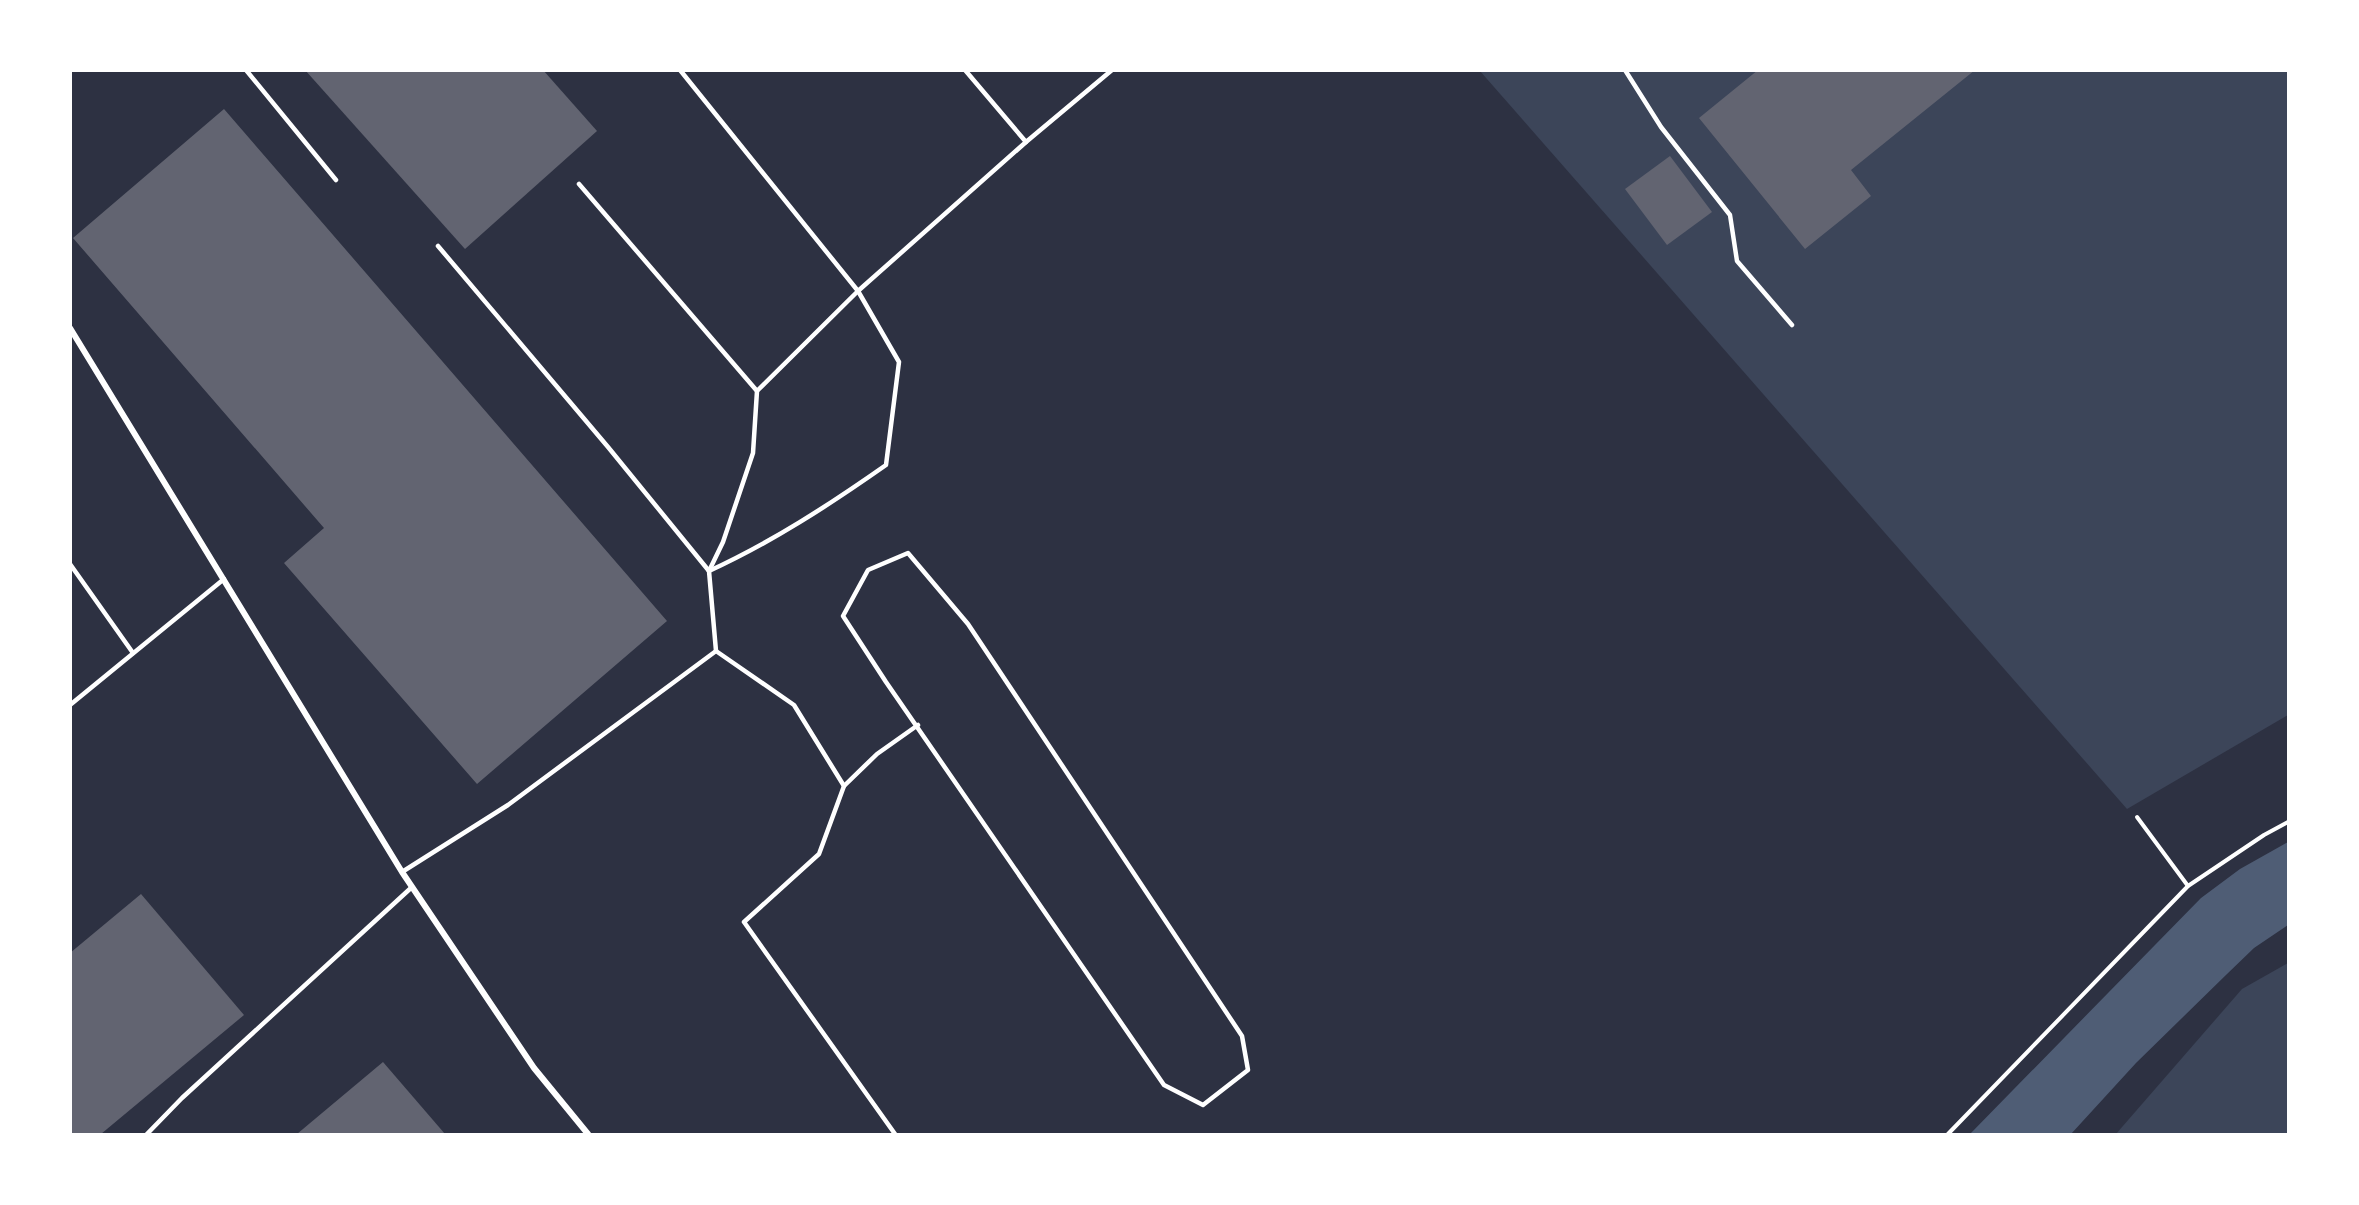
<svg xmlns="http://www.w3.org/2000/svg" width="2359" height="1205" viewBox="0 0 2359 1205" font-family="Manrope,sans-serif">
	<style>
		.green { fill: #3c4559 }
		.water { fill: #4f5d75 }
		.building { fill: #626471 }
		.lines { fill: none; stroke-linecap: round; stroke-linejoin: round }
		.path { stroke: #fff; stroke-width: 4 }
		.service { stroke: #fff; stroke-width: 4.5 }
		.minor { stroke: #fff; stroke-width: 6 }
	</style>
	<rect width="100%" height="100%" fill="#2d3142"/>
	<g class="green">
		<path d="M1480,71H2288V715L2127,809Z"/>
		<path d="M2288,963V1134H2116L2242,989Z"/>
	</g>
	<path class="water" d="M2288,842V925L2254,948L2227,974L2136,1063L2071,1134H1970L2201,898L2240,869Z"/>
	<g class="building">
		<path d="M305,70H543L597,131L465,249Z"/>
		<path d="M1758,70H1975L1851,170L1871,196L1805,249L1699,118Z"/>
		<path d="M224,109L667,621L477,784L284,563L324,528L73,238Z"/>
		<path d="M1670,156L1712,212L1667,245L1625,189Z"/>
		<path d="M141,894L244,1015L101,1134H70V953Z"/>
		<path d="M383,1062L445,1134H297Z"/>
	</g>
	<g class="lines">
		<g class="path">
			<path d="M2137,817L2188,886"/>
			<path d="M1948,1134L2188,886L2264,835L2288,822"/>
		</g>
		<g class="service">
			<path d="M246,70L336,180"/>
			<path d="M680,70L858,291L757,391"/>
			<path d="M965,70L1026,142L1112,70"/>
			<path d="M1625,70L1661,127L1730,215L1737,261L1792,325"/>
			<path d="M579,184L757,391L753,453L723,542L709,571"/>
			<path d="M438,246L608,447L709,571L716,651"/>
			<path d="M908,553L968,624L1242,1036L1248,1070L1203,1105L1164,1085L886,682L843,616L868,570Z"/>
			<path d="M70,564L133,653"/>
			<path d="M709,571C772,542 829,505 886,465L899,362L858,291L1026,142"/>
			<path d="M70,705L224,579"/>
			<path d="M844,786L877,754L918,725"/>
			<path d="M402,872L508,805L716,651L794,705L844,786L819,854L744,922L895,1134"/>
			<path d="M147,1134L182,1098L412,887"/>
		</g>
		<path class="minor" d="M70,328L402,872L534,1068L588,1134"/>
	</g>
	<rect width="2359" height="1205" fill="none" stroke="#ffffff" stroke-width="144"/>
</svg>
